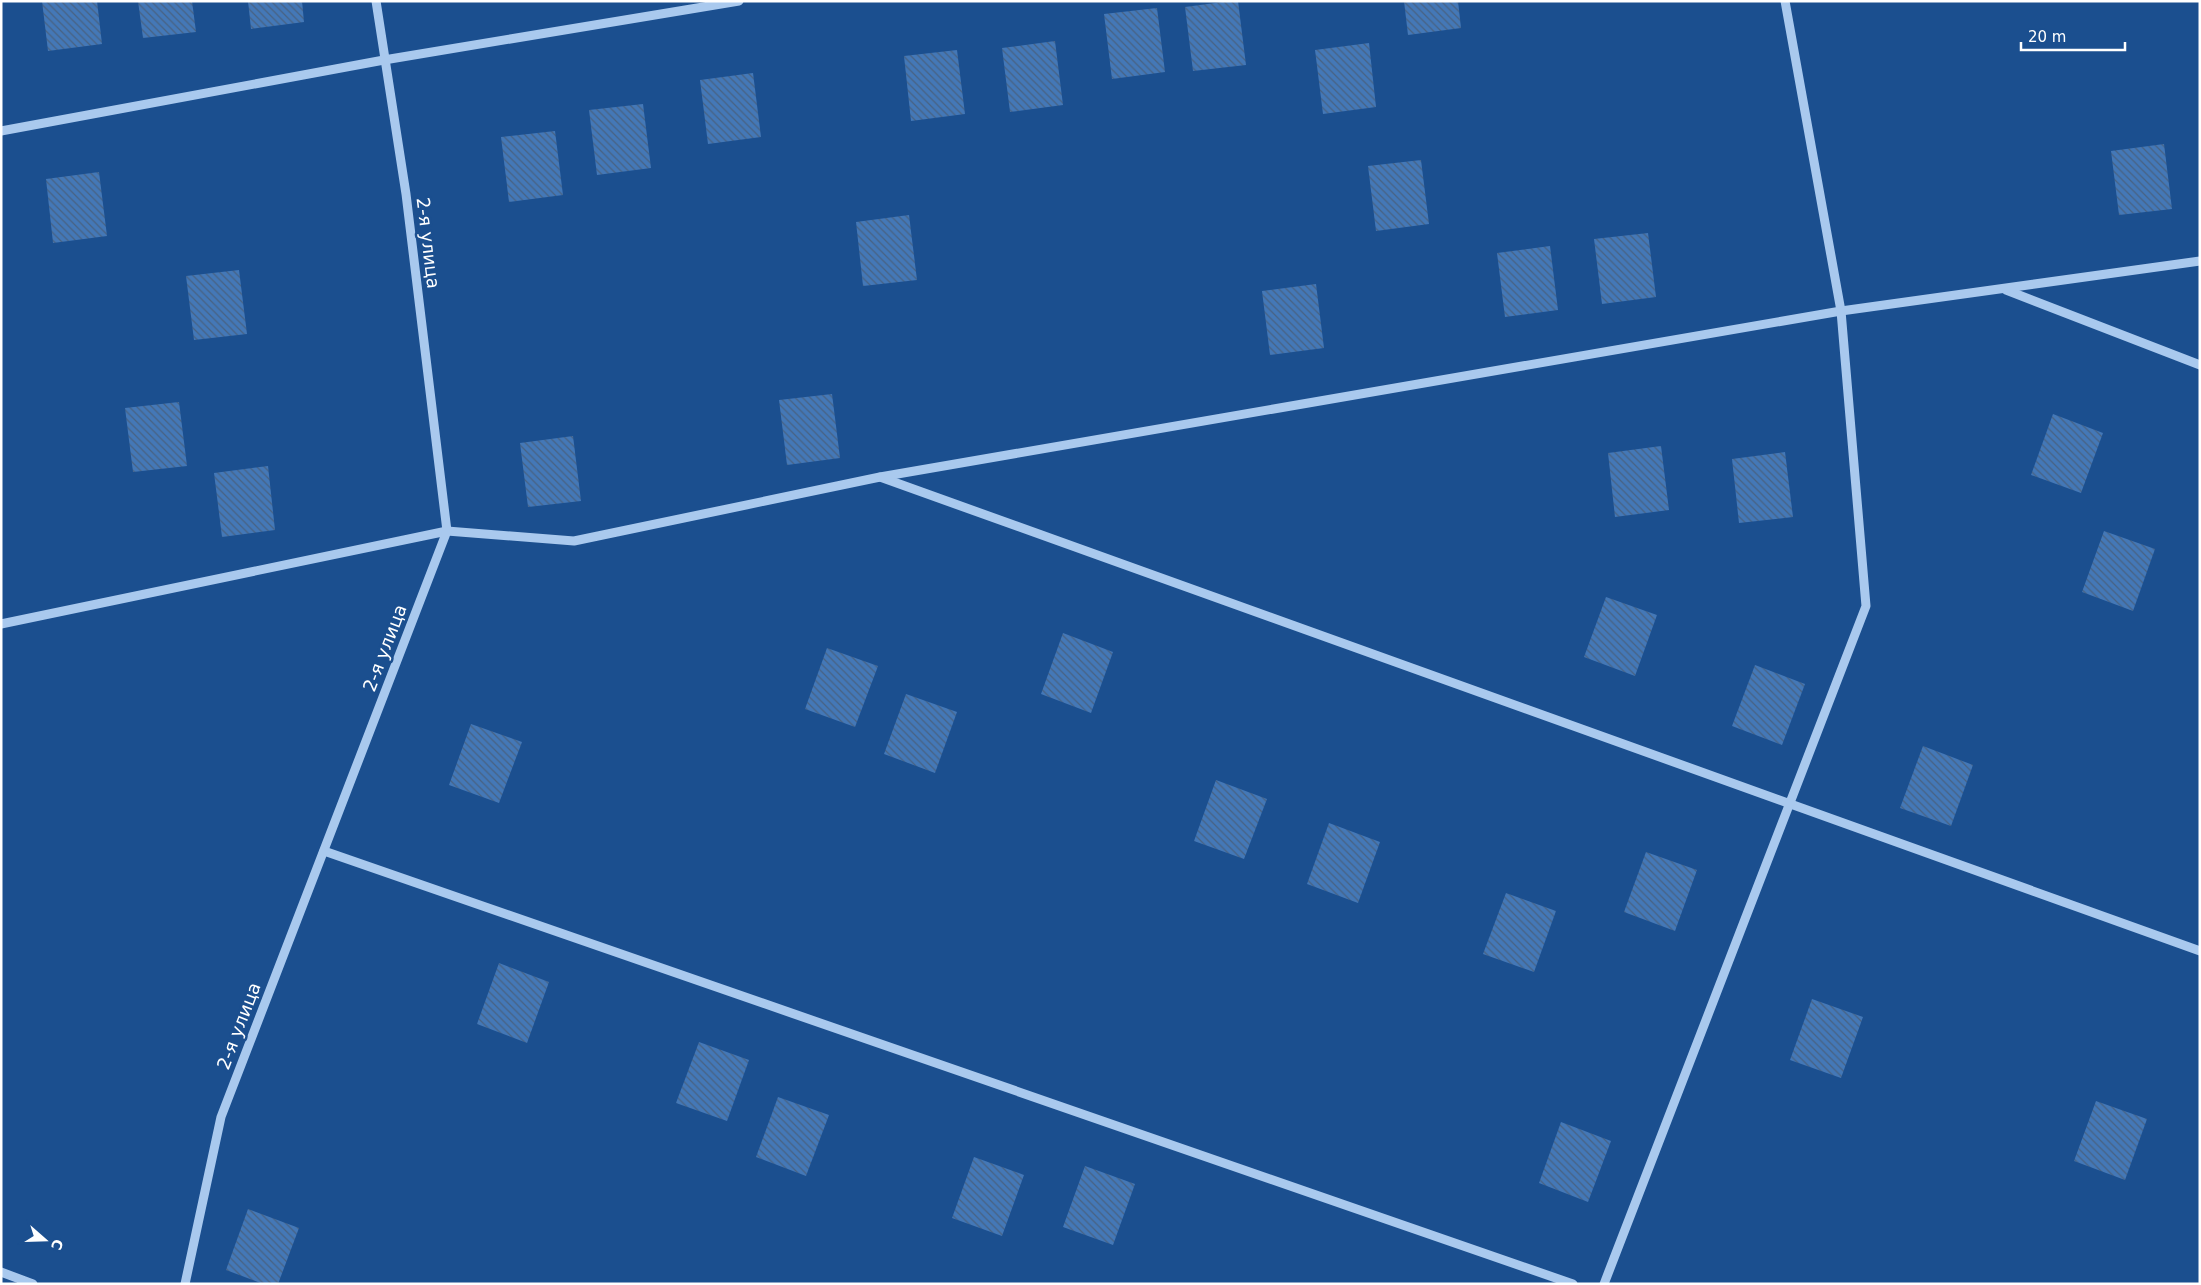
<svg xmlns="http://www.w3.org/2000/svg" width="2201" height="1285" viewBox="0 0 2201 1285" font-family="'DejaVu Sans',sans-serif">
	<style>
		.building { fill: url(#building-back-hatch) }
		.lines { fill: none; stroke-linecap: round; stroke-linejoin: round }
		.minor { stroke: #a9c9ee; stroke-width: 9 }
		.labels { text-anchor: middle; stroke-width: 5; stroke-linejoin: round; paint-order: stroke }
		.street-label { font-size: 18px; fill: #fff; stroke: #1b4f8f }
	</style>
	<defs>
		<pattern id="building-back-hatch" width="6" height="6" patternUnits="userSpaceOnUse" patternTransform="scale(1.25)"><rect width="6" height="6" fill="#4478b7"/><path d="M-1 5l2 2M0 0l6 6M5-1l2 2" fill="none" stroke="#486282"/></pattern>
	</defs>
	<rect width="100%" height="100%" fill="#1b4f8f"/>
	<g class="building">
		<path d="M42,1H97L102,44L48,51Z"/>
		<path d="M138,1H192L196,32L143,38Z"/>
		<path d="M248,1H302L304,22L251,29Z"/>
		<path d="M1230,1H1238L1246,65L1193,71L1185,7Z"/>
		<path d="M1404,1H1458L1461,28L1408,35Z"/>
		<path d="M1157,8L1165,72L1112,79L1104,14Z"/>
		<path d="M1055,41L1063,105L1010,112L1002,48Z"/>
		<path d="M1369,43L1376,107L1323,114L1315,50Z"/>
		<path d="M957,50L965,114L911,121L904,56Z"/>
		<path d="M753,73L761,137L708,144L700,80Z"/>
		<path d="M643,104L651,168L597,175L589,110Z"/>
		<path d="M555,131L563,195L509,202L501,137Z"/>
		<path d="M2164,144L2172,209L2119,215L2111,151Z"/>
		<path d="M1421,160L1429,224L1376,231L1368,166Z"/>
		<path d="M99,172L107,236L53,243L46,179Z"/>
		<path d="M909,215L917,280L863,286L856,222Z"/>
		<path d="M1648,233L1656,297L1602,304L1594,239Z"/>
		<path d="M1550,246L1558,310L1505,317L1497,253Z"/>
		<path d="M239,270L247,334L194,340L186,276Z"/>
		<path d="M1316,284L1324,348L1270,355L1262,291Z"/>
		<path d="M832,394L840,458L787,465L779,400Z"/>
		<path d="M179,402L187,466L133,472L125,408Z"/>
		<path d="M2053,414L2103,433L2081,493L2031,475Z"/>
		<path d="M573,436L581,501L528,507L520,443Z"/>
		<path d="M1661,446L1669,510L1615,517L1608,453Z"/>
		<path d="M1785,452L1793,517L1739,523L1732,459Z"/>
		<path d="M268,466L275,530L222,537L214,473Z"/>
		<path d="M2104,531L2155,549L2133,611L2082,592Z"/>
		<path d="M1606,597L1657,615L1635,676L1584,657Z"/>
		<path d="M1063,633L1113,652L1091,713L1041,694Z"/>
		<path d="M827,648L878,666L855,727L805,709Z"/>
		<path d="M1755,665L1805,684L1782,745L1732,726Z"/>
		<path d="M906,694L957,712L935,773L884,754Z"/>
		<path d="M471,724L522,742L499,803L449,785Z"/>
		<path d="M1923,746L1973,765L1951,826L1900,808Z"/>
		<path d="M1216,780L1267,799L1244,859L1194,841Z"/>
		<path d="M1329,823L1380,842L1358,903L1307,884Z"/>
		<path d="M1646,852L1697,870L1675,931L1624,912Z"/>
		<path d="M1506,893L1556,911L1534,972L1483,954Z"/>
		<path d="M499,963L549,982L527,1043L477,1024Z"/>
		<path d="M1812,999L1863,1017L1841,1078L1790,1060Z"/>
		<path d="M699,1042L749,1060L727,1121L676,1103Z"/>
		<path d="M778,1097L829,1115L806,1176L756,1157Z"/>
		<path d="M2096,1101L2147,1119L2125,1180L2074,1161Z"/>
		<path d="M1561,1122L1611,1141L1588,1202L1539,1183Z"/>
		<path d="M974,1157L1024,1175L1002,1236L952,1218Z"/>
		<path d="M1085,1166L1135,1184L1113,1245L1063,1227Z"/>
		<path d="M248,1209L299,1228L278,1284H263L226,1270Z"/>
	</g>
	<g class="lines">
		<g class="minor">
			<path d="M1,131L384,60L739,1"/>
			<path d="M2006,290L2200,365"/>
			<path d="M880,477L2200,951"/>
			<path d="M1,624L447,531L574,541L880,477L1841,311L2200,261"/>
			<path d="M324,851L1573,1284"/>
			<path d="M1,1272L33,1284"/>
			<path d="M185,1284L221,1117L447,531L406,194L376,1"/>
			<path d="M1604,1284L1866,606L1841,311L1785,1"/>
		</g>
	</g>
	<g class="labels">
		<g class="street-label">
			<text transform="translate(428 243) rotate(83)" y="6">2-я улица</text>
			<text transform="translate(385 648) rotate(-69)" y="6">2-я улица</text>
			<text transform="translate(239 1026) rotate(-69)" y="6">2-я улица</text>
		</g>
	</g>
	<rect width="2201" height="1285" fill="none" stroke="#ffffff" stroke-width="5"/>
	<g transform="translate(45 1240) rotate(110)" stroke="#1b4f8f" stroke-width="4" paint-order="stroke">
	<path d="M0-4L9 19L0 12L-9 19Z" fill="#ffffff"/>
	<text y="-8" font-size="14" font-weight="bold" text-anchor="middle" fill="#ffffff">С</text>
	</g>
	<path d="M2021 42v8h104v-8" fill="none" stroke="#ffffff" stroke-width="2.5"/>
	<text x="2028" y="42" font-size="15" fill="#ffffff" stroke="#1b4f8f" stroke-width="4" paint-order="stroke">20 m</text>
</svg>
